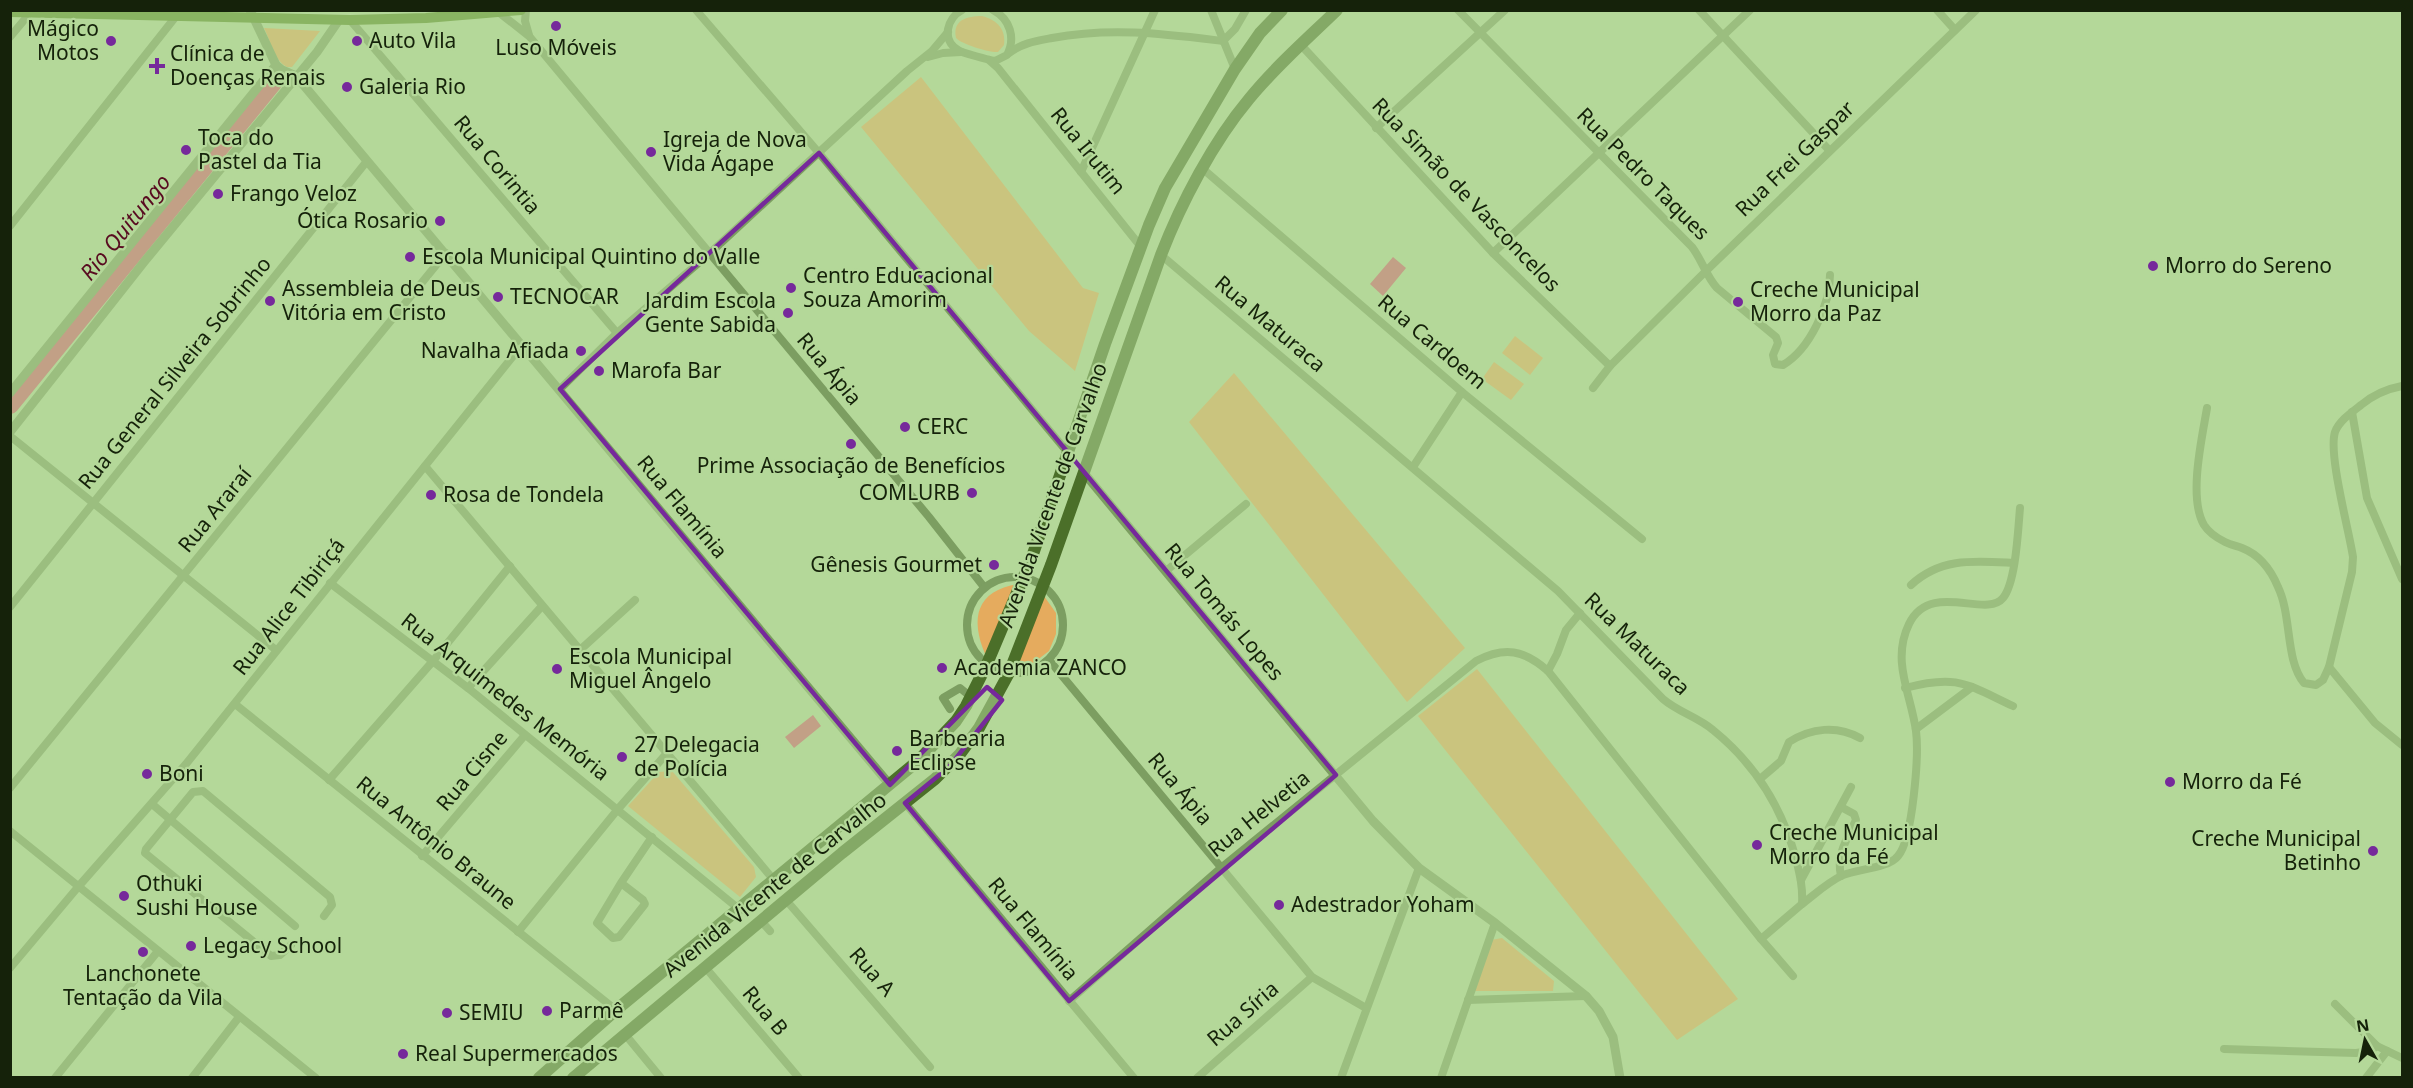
<svg xmlns="http://www.w3.org/2000/svg" width="2413" height="1088" viewBox="0 0 2413 1088" font-family="'Noto Sans',sans-serif">
	<style>
		.green { fill: #e5ab5e }
		.water { fill: #d25b6f }
		.lines { fill: none; stroke-linecap: round; stroke-linejoin: round }
		.river { stroke: #d25b6f; stroke-width: 18 }
		.minor { stroke: #7c9e61; stroke-width: 8 }
		.tertiary { stroke: #7c9e61; stroke-width: 9 }
		.secondary { stroke: #55871f; stroke-width: 10 }
		.primary { stroke: #4b6f29; stroke-width: 12 }
		.marked { fill: none; stroke: #76299b; stroke-width: 4.5; stroke-linejoin: round }
		.poi-dot { fill: #76299b; stroke: #b4d899; stroke-width: 2 }
		.labels { text-anchor: middle; stroke-width: 4.5; stroke-linejoin: round; paint-order: stroke }
		.poi-label { font-size: 21px; fill: #15220a; stroke: #b4d899; text-anchor: start }
		.street-label { font-size: 21px; fill: #15220a; stroke: #b4d899 }
		.water-label { font-size: 22px; font-style: italic; fill: #580b20; stroke: #b4d899 }
	</style>
	<rect width="100%" height="100%" fill="#b4d899"/>
	<g class="green">
		<path d="M982,16C997,20 1006,29 1004,45L998,52C990,53 961,44 956,38C952,20 967,16 982,16Z"/>
		<path d="M264,28L320,31L292,67H287C274,60 271,42 264,28Z"/>
		<path d="M921,77L1083,288L1099,293L1075,371L1029,331L861,127Z"/>
		<path d="M1515,336L1543,358L1530,375L1502,353Z"/>
		<path d="M1494,362L1524,384L1511,400L1482,379Z"/>
		<path d="M1234,373L1465,648L1407,702L1189,422Z"/>
		<path d="M1018,584L985,654C970,618 976,591 1018,584Z"/>
		<path d="M1044,596L1056,613V634L1049,651L1032,664L1014,668Z"/>
		<path d="M1477,669L1738,999L1677,1040L1418,716Z"/>
		<path d="M672,771L754,867L756,877L740,897L628,806L659,772Z"/>
		<path d="M1502,938L1554,981L1553,991H1475L1491,940Z"/>
	</g>
	<g class="water">
		<path d="M1393,257L1406,268L1383,296L1370,284Z"/>
		<path d="M813,715L821,726L794,748L785,737Z"/>
	</g>
	<g class="lines">
		<path class="river" d="M10,405L277,78"/>
		<g class="minor">
			<path d="M526,10L525,21L529,35"/>
			<path d="M696,10L819,153L1069,454"/>
			<path d="M962,10C947,18 941,40 958,50C962,53 990,60 995,61L1007,55C1016,38 1010,19 993,10"/>
			<path d="M1211,10L1235,69"/>
			<path d="M1458,10L1692,247C1702,260 1706,276 1717,288L1776,337L1778,343L1773,355L1775,364L1783,365C1810,349 1830,305 1830,275"/>
			<path d="M1699,10L1829,150"/>
			<path d="M1937,10L1955,30"/>
			<path d="M501,14L529,36L929,517L984,587"/>
			<path d="M350,20L617,333"/>
			<path d="M10,37L30,13"/>
			<path d="M1223,41L1235,29L1246,10"/>
			<path d="M1301,45L1493,253L1610,366"/>
			<path d="M1009,53C1022,43 1036,41 1052,38C1112,27 1164,34 1223,41"/>
			<path d="M928,57L943,53L961,52"/>
			<path d="M989,60L998,68L1141,247"/>
			<path d="M1376,128L1505,10"/>
			<path d="M1203,169L1462,392L1642,539"/>
			<path d="M1081,172L1155,10"/>
			<path d="M10,226L177,15"/>
			<path d="M1493,253L1750,10"/>
			<path d="M1161,255L1558,591L1663,699C1678,712 1698,717 1713,730C1755,764 1782,807 1796,859C1800,875 1803,888 1802,904L1761,939"/>
			<path d="M1593,388L1610,366L1707,270L1976,10"/>
			<path d="M560,389L617,333L709,254L907,71L932,51L948,32"/>
			<path d="M2207,408C2202,438 2188,498 2204,525C2209,533 2217,538 2225,542C2231,545 2237,546 2242,548C2260,555 2271,570 2278,587C2292,616 2285,660 2304,683L2316,685L2323,680L2329,667L2352,572L2353,557C2349,530 2328,454 2335,432C2339,421 2352,412 2361,405C2373,395 2386,389 2402,386"/>
			<path d="M2352,412L2367,498L2402,579"/>
			<path d="M10,436L276,650"/>
			<path d="M425,466L773,879"/>
			<path d="M1413,467L1462,392"/>
			<path d="M1166,571L1246,504"/>
			<circle cx="1015" cy="625" r="48"/>
			<path d="M330,583L468,688L739,909"/>
			<path d="M1911,585C1941,557 1975,561 2014,563"/>
			<path d="M10,607L367,161"/>
			<path d="M580,650L635,600"/>
			<path d="M1049,660L1312,977L1366,1008"/>
			<path d="M2329,667L2375,723L2402,745"/>
			<path d="M1548,671L1557,654L1566,630L1580,613"/>
			<path d="M468,688L542,606"/>
			<path d="M1905,688C1957,674 1966,684 2013,706"/>
			<path d="M235,704L616,1010"/>
			<path d="M950,709L943,698L960,688L971,697"/>
			<path d="M1916,729L1972,687"/>
			<path d="M1760,779L1781,761L1789,742C1811,728 1837,725 1860,738"/>
			<path d="M329,780L433,661L510,566"/>
			<path d="M10,788L446,253"/>
			<path d="M905,803L1134,1078"/>
			<path d="M152,804L295,926"/>
			<path d="M1841,807L1854,814L1856,820C1847,839 1836,855 1841,876"/>
			<path d="M10,831L316,1078"/>
			<path d="M422,856L525,735"/>
			<path d="M1801,880L1851,787"/>
			<path d="M621,883L597,923L613,938L619,937L645,904L643,900L621,883L652,837"/>
			<path d="M786,900L930,1067"/>
			<path d="M1802,904C1815,894 1828,882 1843,875C1858,869 1889,868 1898,856C1913,839 1919,754 1916,731C1911,694 1891,661 1909,624C1930,580 1986,619 2003,598C2016,582 2018,530 2020,508"/>
			<path d="M761,921L770,931"/>
			<path d="M518,932L618,809L668,752"/>
			<path d="M291,945L280,955L271,956L145,853L146,849L193,792L203,791L330,897L332,905L324,916"/>
			<path d="M705,967L799,1078"/>
			<path d="M10,968L78,887L186,764L522,345"/>
			<path d="M1468,1000L1586,996"/>
			<path d="M1069,1001L1222,867L1476,661C1505,646 1524,650 1548,671L1761,939L1793,976"/>
			<path d="M2335,1004L2377,1046L2402,1058"/>
			<path d="M624,1033L661,1078"/>
			<path d="M2224,1049L2356,1053L2370,1051L2377,1046"/>
			<path d="M55,1078L158,951"/>
			<path d="M192,1078L239,1017"/>
			<path d="M1197,1078L1312,977"/>
			<path d="M1341,1078L1419,868"/>
			<path d="M1441,1078L1495,923"/>
			<path d="M2366,1078L2387,1051"/>
		</g>
		<g class="tertiary">
			<path d="M250,10L276,65L282,70L296,76L890,785"/>
			<path d="M10,393L276,65"/>
			<path d="M10,432L144,262L317,52L339,20"/>
			<path d="M1084,473L1373,821L1419,868L1495,923L1586,996L1599,1011L1613,1037L1620,1078"/>
		</g>
		<path class="secondary" d="M10,12L350,20L426,18L521,10"/>
		<g class="primary">
			<path d="M539,1078L616,1010L919,760L956,721L966,706L987,664L1032,557L1105,344L1149,225L1165,188L1235,69L1260,33L1282,10"/>
			<path d="M573,1078L842,853L935,779L960,754L979,728L1009,673L1051,565L1161,255C1181,203 1213,142 1249,99C1275,67 1307,39 1337,10"/>
		</g>
	</g>
	<path d="M0 0H2413V1088H0ZM819,153L1336,775L1069,1001L905,803L949,767L1002,700L987,687L890,785L560,389Z" fill="#b4d899" fill-opacity=".55" fill-rule="evenodd"/>
	<path class="marked" d="M819,153L1336,775L1069,1001L905,803L949,767L1002,700L987,687L890,785L560,389Z"/>
	<g class="poi-dot">
		<circle cx="556" cy="26" r="6"/>
		<circle cx="111" cy="41" r="6"/>
		<circle cx="357" cy="41" r="6"/>
		<path d="M154 57h6v6h6v6h-6v6h-6v-6h-6v-6h6z"/>
		<circle cx="347" cy="87" r="6"/>
		<circle cx="186" cy="150" r="6"/>
		<circle cx="651" cy="152" r="6"/>
		<circle cx="218" cy="194" r="6"/>
		<circle cx="440" cy="221" r="6"/>
		<circle cx="410" cy="257" r="6"/>
		<circle cx="2153" cy="266" r="6"/>
		<circle cx="791" cy="288" r="6"/>
		<circle cx="498" cy="297" r="6"/>
		<circle cx="270" cy="301" r="6"/>
		<circle cx="1738" cy="302" r="6"/>
		<circle cx="788" cy="313" r="6"/>
		<circle cx="581" cy="351" r="6"/>
		<circle cx="599" cy="371" r="6"/>
		<circle cx="905" cy="427" r="6"/>
		<circle cx="851" cy="444" r="6"/>
		<circle cx="972" cy="493" r="6"/>
		<circle cx="431" cy="495" r="6"/>
		<circle cx="994" cy="565" r="6"/>
		<circle cx="942" cy="668" r="6"/>
		<circle cx="557" cy="669" r="6"/>
		<circle cx="897" cy="751" r="6"/>
		<circle cx="622" cy="757" r="6"/>
		<circle cx="147" cy="774" r="6"/>
		<circle cx="2170" cy="782" r="6"/>
		<circle cx="1757" cy="845" r="6"/>
		<circle cx="2373" cy="851" r="6"/>
		<circle cx="124" cy="896" r="6"/>
		<circle cx="1279" cy="905" r="6"/>
		<circle cx="191" cy="946" r="6"/>
		<circle cx="143" cy="952" r="6"/>
		<circle cx="547" cy="1011" r="6"/>
		<circle cx="447" cy="1013" r="6"/>
		<circle cx="403" cy="1054" r="6"/>
	</g>
	<g class="labels">
		<g class="poi-label">
			<text x="99" y="36" text-anchor="end">Mágico<tspan x="99" dy="24">Motos</tspan></text>
			<text x="369" y="48">Auto Vila</text>
			<text x="556" y="55" text-anchor="middle">Luso Móveis</text>
			<text x="170" y="61">Clínica de<tspan x="170" dy="24">Doenças Renais</tspan></text>
			<text x="359" y="94">Galeria Rio</text>
			<text x="198" y="145">Toca do<tspan x="198" dy="24">Pastel da Tia</tspan></text>
			<text x="663" y="147">Igreja de Nova<tspan x="663" dy="24">Vida Ágape</tspan></text>
			<text x="230" y="201">Frango Veloz</text>
			<text x="428" y="228" text-anchor="end">Ótica Rosario</text>
			<text x="422" y="264">Escola Municipal Quintino do Valle</text>
			<text x="2165" y="273">Morro do Sereno</text>
			<text x="803" y="283">Centro Educacional<tspan x="803" dy="24">Souza Amorim</tspan></text>
			<text x="282" y="296">Assembleia de Deus<tspan x="282" dy="24">Vitória em Cristo</tspan></text>
			<text x="1750" y="297">Creche Municipal<tspan x="1750" dy="24">Morro da Paz</tspan></text>
			<text x="510" y="304">TECNOCAR</text>
			<text x="776" y="308" text-anchor="end">Jardim Escola<tspan x="776" dy="24">Gente Sabida</tspan></text>
			<text x="569" y="358" text-anchor="end">Navalha Afiada</text>
			<text x="611" y="378">Marofa Bar</text>
			<text x="917" y="434">CERC</text>
			<text x="851" y="473" text-anchor="middle">Prime Associação de Benefícios</text>
			<text x="960" y="500" text-anchor="end">COMLURB</text>
			<text x="443" y="502">Rosa de Tondela</text>
			<text x="982" y="572" text-anchor="end">Gênesis Gourmet</text>
			<text x="569" y="664">Escola Municipal<tspan x="569" dy="24">Miguel Ângelo</tspan></text>
			<text x="954" y="675">Academia ZANCO</text>
			<text x="909" y="746">Barbearia<tspan x="909" dy="24">Eclipse</tspan></text>
			<text x="634" y="752">27 Delegacia<tspan x="634" dy="24">de Polícia</tspan></text>
			<text x="159" y="781">Boni</text>
			<text x="2182" y="789">Morro da Fé</text>
			<text x="1769" y="840">Creche Municipal<tspan x="1769" dy="24">Morro da Fé</tspan></text>
			<text x="2361" y="846" text-anchor="end">Creche Municipal<tspan x="2361" dy="24">Betinho</tspan></text>
			<text x="136" y="891">Othuki<tspan x="136" dy="24">Sushi House</tspan></text>
			<text x="1291" y="912">Adestrador Yoham</text>
			<text x="203" y="953">Legacy School</text>
			<text x="143" y="981" text-anchor="middle">Lanchonete<tspan x="143" dy="24">Tentação da Vila</tspan></text>
			<text x="559" y="1018">Parmê</text>
			<text x="459" y="1020">SEMIU</text>
			<text x="415" y="1061">Real Supermercados</text>
		</g>
		<g class="street-label">
			<text transform="translate(1088 151) rotate(51)" y="7">Rua Irutim</text>
			<text transform="translate(1795 159) rotate(-44)" y="7">Rua Frei Gaspar</text>
			<text transform="translate(497 165) rotate(50)" y="7">Rua Corintia</text>
			<text transform="translate(1643 174) rotate(45)" y="7">Rua Pedro Taques</text>
			<text transform="translate(1466 195) rotate(46)" y="7">Rua Simão de Vasconcelos</text>
			<text transform="translate(1270 324) rotate(40)" y="7">Rua Maturaca</text>
			<text transform="translate(1432 342) rotate(40)" y="7">Rua Cardoem</text>
			<text transform="translate(829 369) rotate(50)" y="7">Rua Ápia</text>
			<text transform="translate(175 373) rotate(-51)" y="7">Rua General Silveira Sobrinho</text>
			<text transform="translate(1053 495) rotate(-70)" y="7">Avenida Vicente de Carvalho</text>
			<text transform="translate(682 507) rotate(50)" y="7">Rua Flamínia</text>
			<text transform="translate(215 510) rotate(-51)" y="7">Rua Araraí</text>
			<text transform="translate(289 607) rotate(-52)" y="7">Rua Alice Tibiriçá</text>
			<text transform="translate(1224 612) rotate(50)" y="7">Rua Tomás Lopes</text>
			<text transform="translate(1637 644) rotate(44)" y="7">Rua Maturaca</text>
			<text transform="translate(505 697) rotate(38)" y="7">Rua Arquimedes Memória</text>
			<text transform="translate(472 771) rotate(-50)" y="7">Rua Cisne</text>
			<text transform="translate(1180 789) rotate(50)" y="7">Rua Ápia</text>
			<text transform="translate(1259 814) rotate(-39)" y="7">Rua Helvetia</text>
			<text transform="translate(436 843) rotate(39)" y="7">Rua Antônio Braune</text>
			<text transform="translate(775 885) rotate(-39)" y="7">Avenida Vicente de Carvalho</text>
			<text transform="translate(1033 929) rotate(50)" y="7">Rua Flamínia</text>
			<text transform="translate(872 972) rotate(49)" y="7">Rua A</text>
			<text transform="translate(765 1011) rotate(50)" y="7">Rua B</text>
			<text transform="translate(1243 1014) rotate(-41)" y="7">Rua Síria</text>
		</g>
		<g class="water-label">
			<text transform="translate(125 227) rotate(-51)" y="8">Rio Quitungo</text>
		</g>
	</g>
	<rect width="2413" height="1088" fill="none" stroke="#15220a" stroke-width="24"/>
	<g transform="translate(2365 1040) rotate(351)" stroke="#b4d899" stroke-width="4.5" paint-order="stroke">
	<path d="M0-4.5L10 22L0 15L-10 22Z" fill="#15220a"/>
	<text y="-9" font-size="16" font-weight="bold" text-anchor="middle" fill="#15220a">N</text>
	</g>
</svg>
